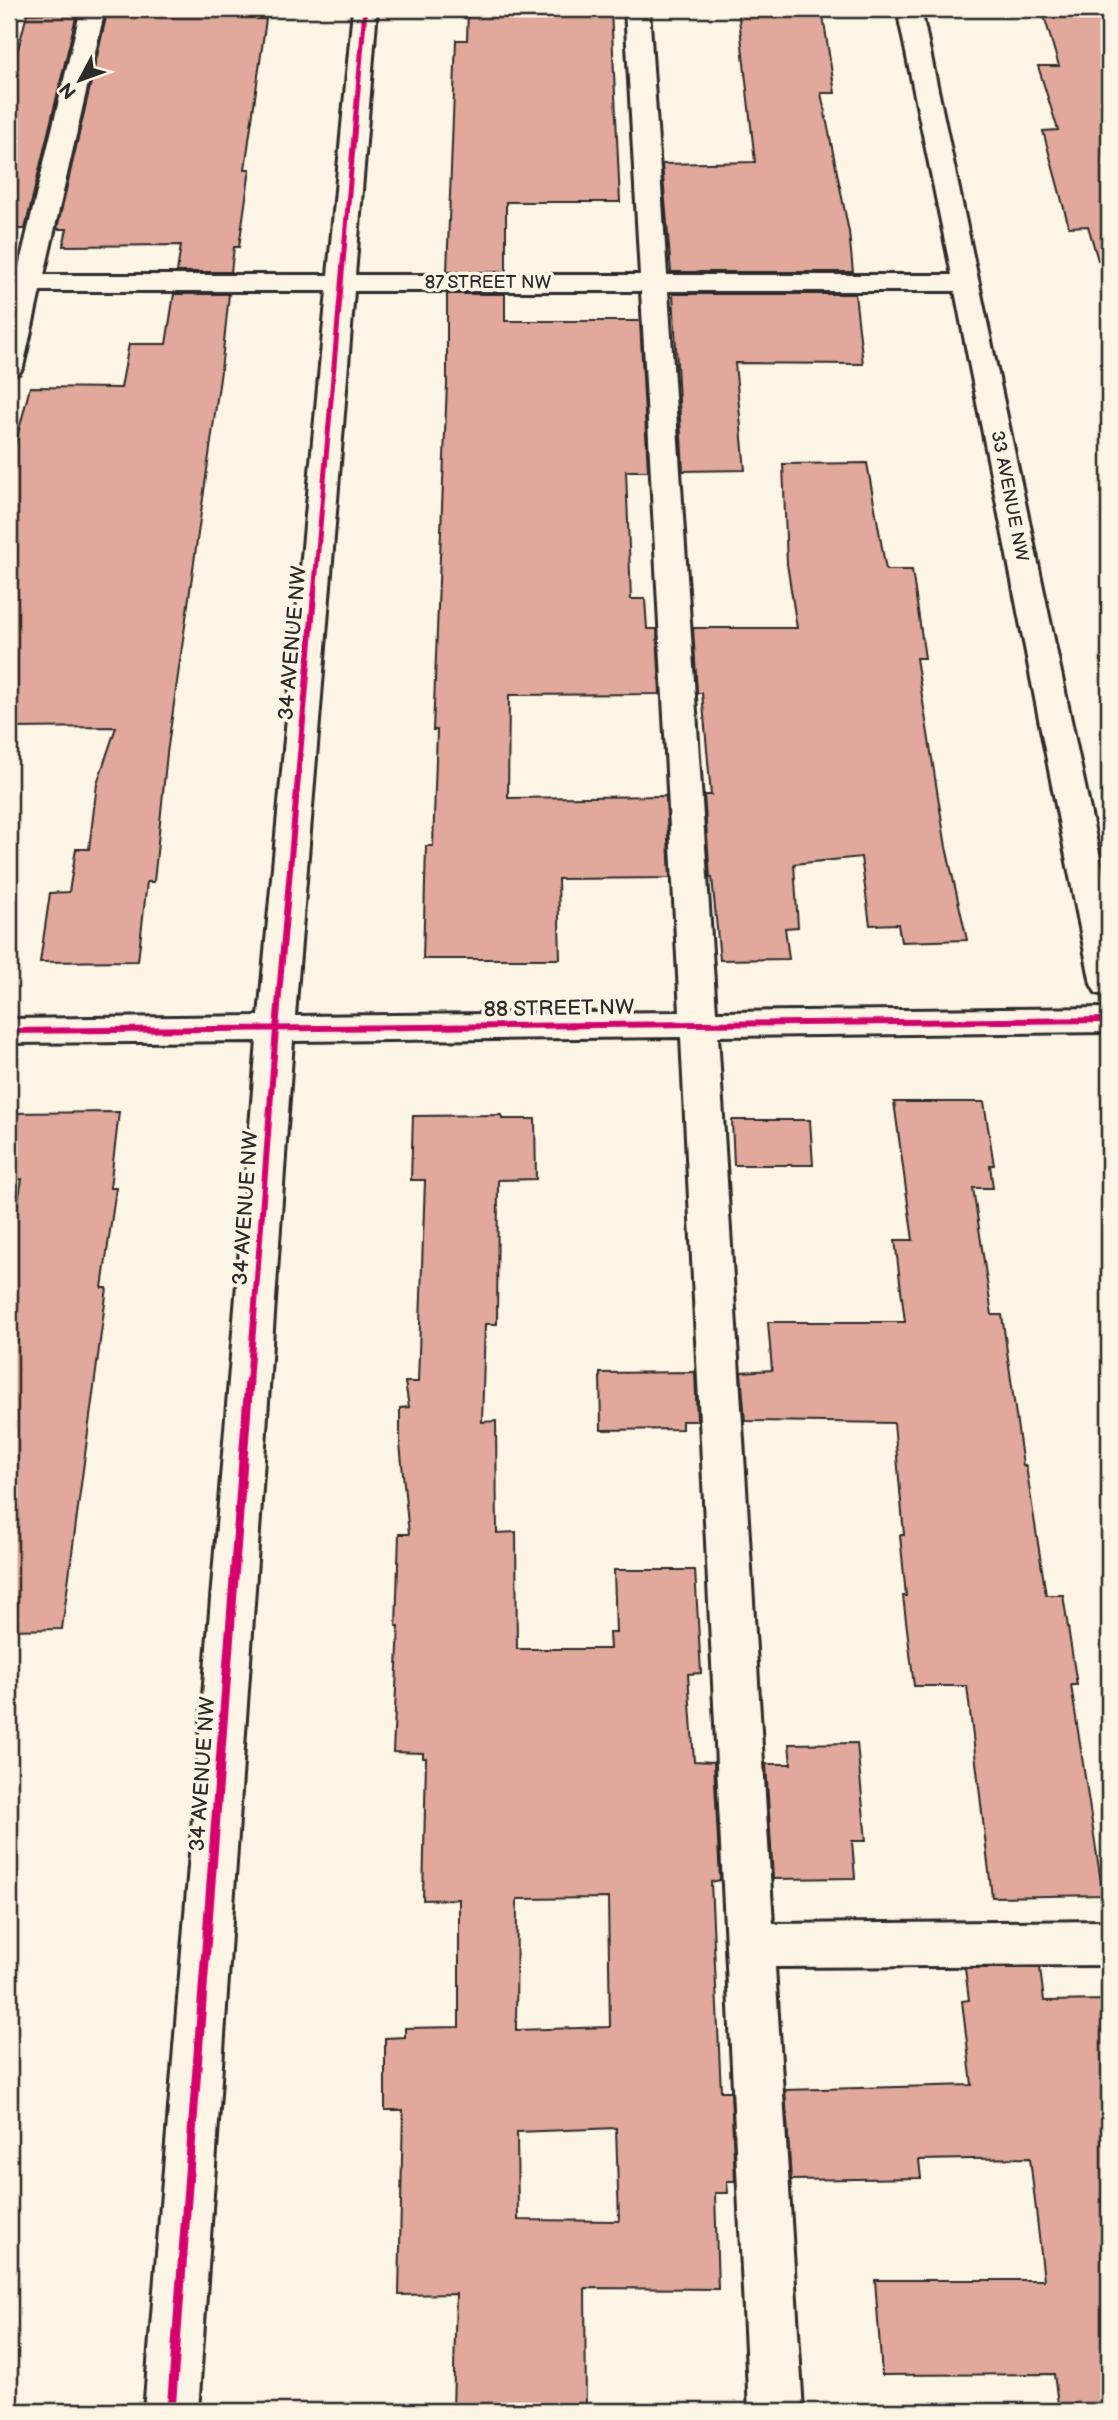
<svg xmlns="http://www.w3.org/2000/svg" width="1118" height="2420" viewBox="0 0 1118 2420" font-family="'Balsamiq Sans',sans-serif">
	<style>
		.building { fill: #e1a89b; stroke: #2b2b2b; stroke-width: 2; fill-rule: evenodd }
		.lines { fill: none; stroke-linecap: round; stroke-linejoin: round }
		.minor-casing { stroke: #2b2b2b; stroke-width: 6 }
		.minor { fill: #fcf5e5; fill-rule: evenodd }
		.cycleway-far2-casing { stroke: #fcf5e5; stroke-width: 8 }
		.cycleway-far1-casing { stroke: #fcf5e5; stroke-width: 10 }
		.cycleway-casing { stroke: #fcf5e5; stroke-width: 13 }
		.cycleway-far2 { stroke: #d6006c; stroke-width: 5 }
		.cycleway-far1 { stroke: #d6006c; stroke-width: 6 }
		.cycleway { stroke: #d6006c; stroke-width: 9 }
		.labels { text-anchor: middle; stroke-width: 7; stroke-linejoin: round; paint-order: stroke }
		.far-street-label { font-size: 18px; fill: #2b2b2b; stroke: #fcf5e5 }
		.street-label { font-size: 21px; fill: #2b2b2b; stroke: #fcf5e5 }
	</style>
	<rect width="100%" height="100%" fill="#fcf5e5"/>
	<filter id="ink" filterUnits="userSpaceOnUse"><feTurbulence type="fractalNoise" baseFrequency=".0143" numOctaves="2"/><feDisplacementMap in="SourceGraphic" scale="14" xChannelSelector="R" yChannelSelector="G"/><feConvolveMatrix kernelMatrix="1 2 1 2 8 2 1 2 1" color-interpolation-filters="sRGB"/></filter>
	<g filter="url(#ink)">
		<g class="building">
			<path d="M468,9H611L620,202H506V272H447L456,40H467Z"/>
			<path d="M738,9H822L835,93H821L849,232L853,272H671L662,164L755,162Z"/>
			<path d="M1042,9H1109V258L1098,260L1088,226L1069,227L1043,131L1058,130L1038,66H1059Z"/>
			<path d="M258,12L257,19H266L245,169H250L239,247H234L231,272H177L181,245L63,246L67,229H57L107,13Z"/>
			<path d="M77,13L25,229H9V53H17L27,14Z"/>
			<path d="M174,294H229L221,371L167,753L154,882H147L138,961L40,962L50,893L69,892L76,849H89L97,784L116,727L9,728V469L30,387L121,388L129,344H166Z"/>
			<path d="M447,294H505V321H640L648,471H626L631,599H645L647,629H657L660,694L509,695L508,798L666,796L670,878L558,879L560,959H423L426,846H433L437,730H433L447,383Z"/>
			<path d="M673,294H855L863,364L735,363L745,470L683,471Z"/>
			<path d="M867,463L886,570H912L925,658H916L946,847L967,940L901,942L898,924L870,925L861,857L794,864L798,927L785,928L789,959L720,960L712,877H710L704,795H711L702,693H697L693,628H797L787,564L783,464Z"/>
			<path d="M894,1102H984L994,1165H990L993,1188H973L992,1315H1002L1023,1466H1026L1046,1595H1063L1077,1685H1071L1103,1895L992,1897L967,1686H914L903,1596H906L900,1535H904L894,1423L745,1421L741,1372L772,1370L768,1322H905L895,1240H913Z"/>
			<path d="M119,1112L110,1188H116L102,1288H107L62,1629L9,1630V1255L22,1179L9,1180V1113Z"/>
			<path d="M502,1115V1119H535L536,1179L498,1180L497,1324H485L482,1422L496,1421L497,1533L516,1532L517,1649H610L609,1633H616L614,1570H695L701,1673L688,1674L694,1761L714,1762L720,1880L711,1882L721,2091H731L735,2181H727L728,2193H715L718,2289L585,2288L586,2411H453L456,2294L399,2295L403,2110H385V2038L405,2037V2028L459,2027V1899L423,1900L426,1758H423V1753L393,1752L399,1626H396L399,1534H409L400,1444V1408L409,1407L405,1382H418L425,1180H411L413,1116ZM608,1898L610,2027L516,2030L517,1899ZM616,2128L619,2221L518,2220L517,2132Z"/>
			<path d="M732,1120H810L813,1165H734Z"/>
			<path d="M695,1372L697,1421H682V1429L601,1430L600,1373Z"/>
			<path d="M857,1743L866,1841H852L855,1878L773,1879L766,1764H791L789,1744Z"/>
			<path d="M965,1968H1040L1044,2001L1109,2000V2411H1059L1054,2374L882,2375L875,2280H1044L1030,2158L919,2160L921,2178L791,2180L785,2090L972,2085L962,2001L969,2000Z"/>
		</g>
		<g class="lines">
			<defs>
				<path id="minor" d="M81,9H105L44,275H328L353,9H377L355,275H640L625,9H649L667,275H952L897,9H921L1109,900V996L1096,993L1091,984L955,291H668L716,1012L1109,1008V1032L718,1036L773,1924L1109,1921V1965L775,1967L803,2411H749L681,1037L293,1041L198,2411H144L257,1041L9,1043V1019L259,1016L327,291H40L23,367L19,373L9,375V310L13,291H9V275H17ZM354,291H641L680,1012L295,1016Z"/>
			</defs>
			<use href="#minor" class="minor-casing"/>
			<use href="#minor" class="minor"/>
			<defs>
				<path id="cycleway-far2" d="M314,596L365,9"/>
				<g id="cycleway-far1">
					<path d="M9,1031L1109,1020"/>
					<path d="M249,1383L276,1029L314,595"/>
				</g>
				<path id="cycleway" d="M171,2411L249,1381"/>
			</defs>
			<use href="#cycleway-far2" class="cycleway-far2-casing"/>
			<use href="#cycleway-far1" class="cycleway-far1-casing"/>
			<use href="#cycleway" class="cycleway-casing"/>
			<use href="#cycleway-far2" class="cycleway-far2"/>
			<use href="#cycleway-far1" class="cycleway-far1"/>
			<use href="#cycleway" class="cycleway"/>
		</g>
	</g>
	<g class="labels">
		<g class="far-street-label">
			<text x="488" y="288">87 STREET NW</text>
			<text transform="translate(1010 496) rotate(79)" y="6">33 AVENUE NW</text>
		</g>
		<g class="street-label">
			<text transform="translate(292 643) rotate(-85)" y="7">34 AVENUE NW</text>
			<text transform="translate(559 1008) rotate(-1)" y="7">88 STREET NW</text>
			<text transform="translate(245 1208) rotate(-86)" y="7">34 AVENUE NW</text>
			<text transform="translate(202 1774) rotate(-86)" y="7">34 AVENUE NW</text>
		</g>
	</g>
	<rect width="1118" height="2420" fill="none" stroke="#fcf5e5" stroke-width="35"/>
	<rect x="18" y="18" width="1083" height="2385" fill="none" stroke="#2b2b2b" stroke-width="2.5" filter="url(#ink)"/>
	<g transform="translate(80 80) rotate(229)" stroke="#fcf5e5" stroke-width="5" paint-order="stroke">
	<path d="M0-5L12 26L0 18L-12 26Z" fill="#2b2b2b"/>
	<text y="-10" font-size="19" font-weight="bold" text-anchor="middle" fill="#2b2b2b">N</text>
	</g>
</svg>
